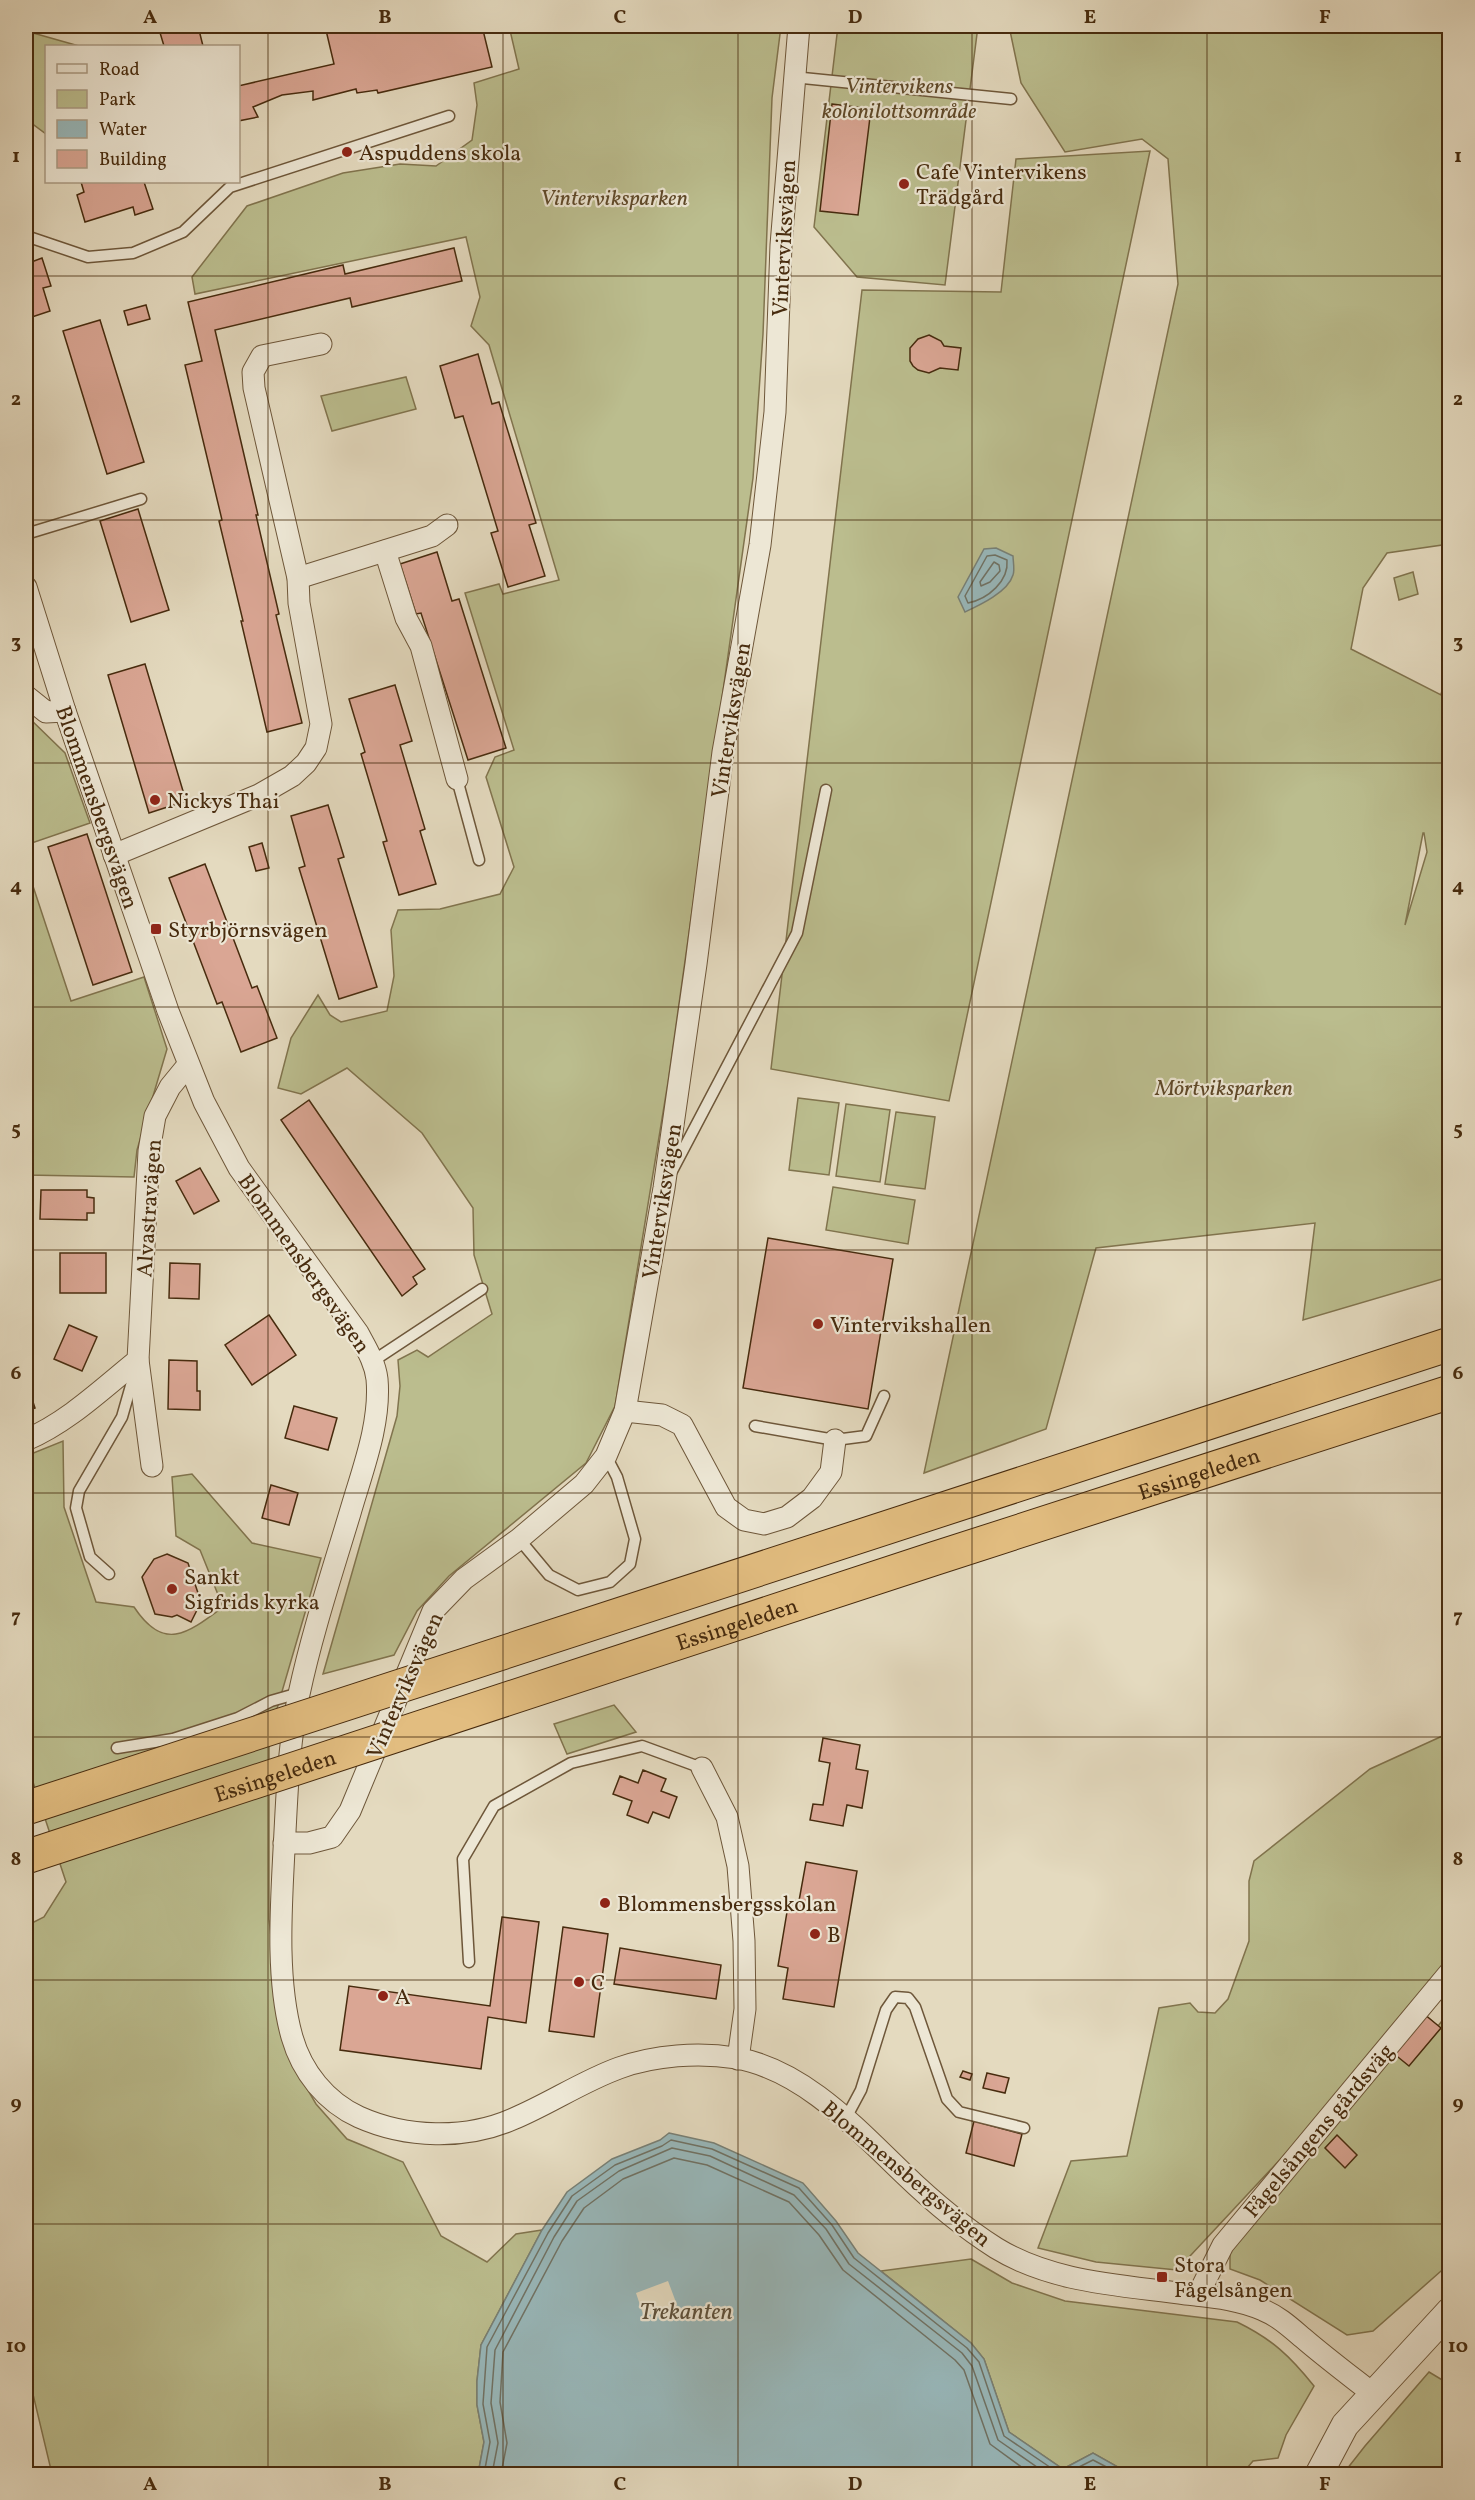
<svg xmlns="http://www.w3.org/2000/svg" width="1475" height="2500" viewBox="0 0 1475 2500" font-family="Vollkorn,serif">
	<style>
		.green { fill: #bbbd8e; stroke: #81744e; stroke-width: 1.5; fill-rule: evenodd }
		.water { fill: #98b8bb; stroke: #788076; stroke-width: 1.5 }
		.pier { fill: #e4dabf }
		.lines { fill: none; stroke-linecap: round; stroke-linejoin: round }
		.shore { stroke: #707264; stroke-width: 1.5 }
		.building { fill: #daa694; stroke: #472b0e; stroke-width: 1.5 }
		.service-casing { stroke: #6e573a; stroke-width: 13 }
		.minor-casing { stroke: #6e573a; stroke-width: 23 }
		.tertiary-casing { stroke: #6e573a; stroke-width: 29 }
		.service { stroke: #ede7d5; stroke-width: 10 }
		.minor { stroke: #ede7d5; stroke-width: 21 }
		.tertiary { stroke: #ede7d5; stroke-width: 27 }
		.motorway-bridge-casing { stroke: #472b0e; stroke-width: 35; stroke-linecap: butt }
		.motorway-bridge { stroke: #e2bd80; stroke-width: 33 }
		.grid { fill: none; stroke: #472b0e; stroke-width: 1.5; stroke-opacity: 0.55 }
		.poi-dot { fill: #8f2418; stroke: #ede7d5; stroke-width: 2 }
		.labels { text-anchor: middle; stroke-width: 4.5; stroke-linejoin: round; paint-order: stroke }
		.park-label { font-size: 22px; font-style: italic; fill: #5e4828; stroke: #ede7d5 }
		.poi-label { font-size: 22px; fill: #472b0e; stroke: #ede7d5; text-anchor: start }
		.street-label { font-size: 22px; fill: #472b0e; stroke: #ede7d5 }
		.water-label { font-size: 24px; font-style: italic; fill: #5b4e39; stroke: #ede7d5 }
		.neatline { fill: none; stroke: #472b0e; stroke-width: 2 }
		.grid-label { font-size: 20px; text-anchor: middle; font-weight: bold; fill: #472b0e }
	</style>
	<rect width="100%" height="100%" fill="#e4dabf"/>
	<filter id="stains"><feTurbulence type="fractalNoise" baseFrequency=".00333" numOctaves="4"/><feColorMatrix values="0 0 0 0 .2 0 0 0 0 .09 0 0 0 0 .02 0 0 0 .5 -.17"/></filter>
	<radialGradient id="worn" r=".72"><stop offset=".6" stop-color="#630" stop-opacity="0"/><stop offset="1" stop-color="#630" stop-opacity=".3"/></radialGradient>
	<g class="green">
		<path d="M509,26H781L772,98L763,334L753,478L668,1082L615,1406L586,1463L449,1576L417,1611L394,1655L323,1674L397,1416L400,1386L398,1360L417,1350L428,1357L492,1314L474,1255L473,1208L422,1133L347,1068L301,1094L278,1088L291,1038L318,995L330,1015L341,1022L387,1011L394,976L391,930L398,910L440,909L500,894L514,867L486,777L495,757L514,750L465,593L499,584L503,594L559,580L489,345L471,326L480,297L466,237L195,294L192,277L247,206L343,173L400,164L436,166L472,140L477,105L474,83L519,69Z"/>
		<path d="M838,26H978L945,285L857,277L814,227Z"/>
		<path d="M1009,26H1449V544L1387,553L1363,588L1351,649L1441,695L1449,657V1277L1303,1320L1315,1223L1096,1248L1046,1429L924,1473L1178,284L1168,159L1142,139L1065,152L1021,83ZM1424,833L1427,852L1405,925L1423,833Z"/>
		<path d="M26,31L79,46H46V134L26,119Z"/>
		<path d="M1150,151L949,1101L771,1069L862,290L1001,292L1016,159Z"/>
		<path d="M406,377L416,409L332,431L321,396Z"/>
		<path d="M1413,572L1418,594L1399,600L1394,578Z"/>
		<path d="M26,715L65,753L90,823L26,845Z"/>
		<path d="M26,865L71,1001L144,977L167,1049L137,1150L134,1177L26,1175Z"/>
		<path d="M798,1098L839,1103L829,1175L789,1170Z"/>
		<path d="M846,1104L890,1110L880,1182L836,1176Z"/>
		<path d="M896,1112L935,1117L925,1189L885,1184Z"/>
		<path d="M833,1187L915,1200L908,1244L826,1230Z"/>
		<path d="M63,1441L64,1507L96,1602L134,1607C164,1652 187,1634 223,1607L200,1550L176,1536L172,1477L192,1474L252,1543L321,1558L269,1736V1919L277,1989L295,2068L316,2104L347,2139L403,2162L441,2236L487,2262L516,2234L542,2230L481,2345L477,2381V2405L484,2442L478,2474H52L26,2365V1926L44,1917L66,1882L28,1767H26V1456Z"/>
		<path d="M614,1705L636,1732L567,1754L554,1724Z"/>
		<path d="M1449,1733V1960L1328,2108L1177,2270L1096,2262L1038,2248L1071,2161L1127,2156L1159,2008L1190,2003L1198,2012L1215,2013L1228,1999L1249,1941V1881L1254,1861L1370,1769Z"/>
		<path d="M1449,2012V2264L1373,2331L1347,2335L1260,2280L1230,2269V2246L1424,2014L1438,2026Z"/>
		<path d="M971,2259L1012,2283L1065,2301L1237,2322C1272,2339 1290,2356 1314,2386L1286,2435L1278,2458L1253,2461L1242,2474H1128L1125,2471L1093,2453L1063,2469L1009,2432L984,2359L971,2343L881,2271Z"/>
		<path d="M1429,2372L1449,2384V2474H1343L1365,2446Z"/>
	</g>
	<g class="water">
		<path d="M996,548L1013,556C1013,561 1015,570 1013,575C1008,592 980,605 965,612L958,597L984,549Z"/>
		<path d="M669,2133L714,2143L803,2183L836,2221L858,2253L971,2343L984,2359L1009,2432L1063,2469L1093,2453L1125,2471L1128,2474H478L484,2442L477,2405V2381L481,2345L542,2230L567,2192L612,2159L660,2140Z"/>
	</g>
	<path class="pier" d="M668,2281L677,2305L644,2317L636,2293Z"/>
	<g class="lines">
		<g class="shore">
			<path d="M995,555L1007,560C1009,581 988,599 968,603L965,596L987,556Z"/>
			<path d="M994,562L999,565L1000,571L990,582L981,586L980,582Z"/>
			<path d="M484,2474L490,2442L483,2404L487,2347L548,2233L572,2196L615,2165L662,2146L671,2140L712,2149L799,2188L832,2225L854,2258L967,2348L979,2362L1004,2436L1060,2474"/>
			<path d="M492,2474L498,2443L491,2403L495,2350L554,2237L577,2201L619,2171L672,2148L710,2156L794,2195L826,2229L849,2264L962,2353L972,2366L998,2440L1047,2474"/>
			<path d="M501,2474L507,2443L500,2402L503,2352L562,2241L584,2208L623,2179L674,2158L707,2165L789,2202L819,2235L843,2270L955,2360L964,2370L990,2444L1031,2474"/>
			<path d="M1065,2474L1093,2460L1120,2474"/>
		</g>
	</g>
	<g class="building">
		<path d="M158,26H198L203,46H164Z"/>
		<path d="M325,26H482L492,67L378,93L377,90L357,93L356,89L313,100V91L282,95L253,107L258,117L238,121V86L334,64Z"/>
		<path d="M832,104L871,109L858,215L820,211Z"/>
		<path d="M81,182H144L153,209L135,215L133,207L85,222L77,195L84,192Z"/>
		<path d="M454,248L462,281L352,307L350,298L215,330L258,515H256L279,614L276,615L302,723L267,732L241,621H243L219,521L222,520L185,365L202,361L188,302L343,265L345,274Z"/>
		<path d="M42,258L51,286L43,288L50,311L26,319V264Z"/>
		<path d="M146,305L150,319L128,325L124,311Z"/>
		<path d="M100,320L144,462L107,474L63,331Z"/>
		<path d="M929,335L941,341L944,346L961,348L958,370L940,368L929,373L918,370L913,366L910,361V348L918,339Z"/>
		<path d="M478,354L492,404L499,402L536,523L529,525L545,576L508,587L491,533L498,531L463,416L455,418L440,366Z"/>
		<path d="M138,509L169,610L131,622L100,521Z"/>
		<path d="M437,552L452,601L459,599L506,748L468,760L421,613L416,614L400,564Z"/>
		<path d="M145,664L186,801L149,813L108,675Z"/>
		<path d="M395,685L412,741L400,745L425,829L420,831L436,884L399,895L383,842L387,841L361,754L365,752L349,699Z"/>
		<path d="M328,805L344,857L338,859L377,987L339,999L299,868L305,866L291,816Z"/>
		<path d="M87,834L132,972L93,985L48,847Z"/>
		<path d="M262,843L269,868L256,871L249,847Z"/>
		<path d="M205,864L252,988L257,986L277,1038L241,1052L222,1002L217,1004L169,878Z"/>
		<path d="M309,1100L425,1269L413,1277L417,1284L402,1296L281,1120Z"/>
		<path d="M200,1168L219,1201L194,1214L176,1181Z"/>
		<path d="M41,1190H87V1197L94,1198V1213H87V1220L40,1219Z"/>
		<path d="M768,1238L893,1259L868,1409L743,1388Z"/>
		<rect x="60" y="1253" width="46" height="40"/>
		<path d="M170,1263L200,1264L199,1299L169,1298Z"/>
		<path d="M269,1315L296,1355L252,1385L225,1345Z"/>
		<path d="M69,1325L97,1337L82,1371L54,1359Z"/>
		<path d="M169,1360L197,1361V1391H200V1410L168,1409Z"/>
		<path d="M26,1381L35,1408L26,1411Z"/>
		<path d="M294,1406L337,1418L328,1450L285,1438Z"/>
		<path d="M271,1485L298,1493L289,1525L262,1518Z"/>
		<path d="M167,1554L188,1563L201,1602L191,1622L177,1615L172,1617L155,1614L142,1577L154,1559Z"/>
		<path d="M823,1738L860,1745L856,1769L868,1771L862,1808L847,1805L843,1826L810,1820L813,1804L823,1805L830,1763L819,1761Z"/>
		<path d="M643,1770L666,1779L661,1791L677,1797L669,1818L653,1812L648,1823L627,1815L632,1801L613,1794L620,1776L638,1783Z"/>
		<path d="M806,1862L857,1871L834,2007L783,1999L788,1968L778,1966L789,1900L799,1901Z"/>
		<path d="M502,1917L539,1922L526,2023L488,2017L481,2069L340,2050L349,1986L490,2006Z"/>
		<path d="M563,1927L608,1934L594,2037L549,2031Z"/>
		<path d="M620,1948L721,1965L716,1999L614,1984Z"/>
		<path d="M1424,2014L1441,2028L1409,2066L1393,2053Z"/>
		<path d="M963,2071L972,2074L970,2080L960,2077Z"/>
		<path d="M987,2073L1009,2078L1005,2093L983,2088Z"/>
		<path d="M974,2121L1022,2134L1014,2166L966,2153Z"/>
		<path d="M1337,2135L1357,2155L1345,2168L1325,2148Z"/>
	</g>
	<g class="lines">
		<defs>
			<g id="service">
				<path d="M793,77L1011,99"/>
				<path d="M26,236L88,257L133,253L183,232L230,187L449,116"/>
				<path d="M26,534L141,499"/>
				<path d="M457,779L479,860"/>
				<path d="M672,1171L797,933L826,790"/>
				<path d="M373,1361L482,1289"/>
				<path d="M755,1426L835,1440L866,1436L884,1396"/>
				<path d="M519,1539L549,1575L578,1590L610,1582L630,1564L635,1539L617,1477L606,1456"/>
				<path d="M109,1574L90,1557L76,1508L79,1491L122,1417L134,1375"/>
				<path d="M117,1748L173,1739L238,1718L271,1701L299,1693"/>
				<path d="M469,1962L463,1859L494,1806L571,1763L642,1746L702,1768"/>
				<path d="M846,2118L861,2090L886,2010L895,1997L908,1998L915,2007L947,2099L959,2112L1024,2128"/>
			</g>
			<g id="minor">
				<path d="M385,551L406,618L421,646L457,779"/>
				<path d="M298,578L432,536L447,525"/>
				<path d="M26,587L65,711L168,1011L204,1102L239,1168L358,1333C366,1348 375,1362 377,1379C381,1424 362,1471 350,1513C332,1573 312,1633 299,1694C288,1745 287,1798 284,1850C281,1909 276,1980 292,2037C302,2072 326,2102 359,2117C406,2138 465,2140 513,2119C549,2104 583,2081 619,2068C655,2055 699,2052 736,2058C804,2070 857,2129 904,2174C932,2201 963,2227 996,2248C1053,2283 1122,2285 1186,2294C1212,2297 1238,2299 1263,2310C1278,2316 1290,2327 1303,2338C1325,2357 1349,2375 1372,2393"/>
				<path d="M26,696L46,712L65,711"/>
				<path d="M114,855L259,795L292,776L306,763L316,748L321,724L299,603L298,578L254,388L253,372L262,356L321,344"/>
				<path d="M138,1360L152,1466"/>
				<path d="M625,1411L662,1415L682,1425L726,1507L744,1520L764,1524L787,1517L812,1498L831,1472L835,1440"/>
				<path d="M26,1440C68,1422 102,1389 138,1360L149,1151L155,1116L170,1087L188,1065"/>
				<path d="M702,1768L727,1817L738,1866L744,1941L745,2009L738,2059"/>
				<path d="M284,1843H309L332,1837L350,1811L433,1611L464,1579L519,1539L584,1484L606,1456L625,1411L664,1188L696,964L723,752L760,545L775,412L781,245L799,26"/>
				<path d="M1198,2295L1223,2245L1450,1972"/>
			</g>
			<path id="tertiary" d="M1319,2474L1345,2425L1450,2311"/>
		</defs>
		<use href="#service" class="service-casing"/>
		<use href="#minor" class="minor-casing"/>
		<use href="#tertiary" class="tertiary-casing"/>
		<use href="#service" class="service"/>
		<use href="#minor" class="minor"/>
		<use href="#tertiary" class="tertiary"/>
		<defs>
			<g id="motorway-bridge">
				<path d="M26,1808L1450,1344"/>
				<path id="s1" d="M26,1857L933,1559L1450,1392"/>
			</g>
		</defs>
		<use href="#motorway-bridge" class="motorway-bridge-casing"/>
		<use href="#motorway-bridge" class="motorway-bridge"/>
	</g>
	<path class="grid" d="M268,26V2474M503,26V2474M738,26V2474M972,26V2474M1207,26V2474M26,276H1450M26,520H1450M26,763H1450M26,1007H1450M26,1250H1450M26,1493H1450M26,1737H1450M26,1980H1450M26,2224H1450"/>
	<g class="poi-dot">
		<circle cx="347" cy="152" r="6"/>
		<circle cx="904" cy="184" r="6"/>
		<circle cx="155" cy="800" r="6"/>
		<rect x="150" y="923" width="12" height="12" rx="3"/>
		<circle cx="818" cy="1324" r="6"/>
		<circle cx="172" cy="1589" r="6"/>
		<circle cx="605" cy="1903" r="6"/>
		<circle cx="815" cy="1934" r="6"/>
		<circle cx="579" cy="1982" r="6"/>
		<circle cx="383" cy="1996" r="6"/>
		<rect x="1156" y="2271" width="12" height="12" rx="3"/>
	</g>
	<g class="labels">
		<g class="park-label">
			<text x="899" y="93">Vintervikens<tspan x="899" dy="25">kolonilottsområde</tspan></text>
			<text x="614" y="205">Vinterviksparken</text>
			<text x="1224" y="1095">Mörtviksparken</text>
		</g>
		<g class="poi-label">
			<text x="359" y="160">Aspuddens skola</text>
			<text x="916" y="179">Cafe Vintervikens<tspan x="916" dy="25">Trädgård</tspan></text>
			<text x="167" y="808">Nickys Thai</text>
			<text x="168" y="937">Styrbjörnsvägen</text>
			<text x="830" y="1332">Vintervikshallen</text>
			<text x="184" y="1584">Sankt<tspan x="184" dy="25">Sigfrids kyrka</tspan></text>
			<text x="617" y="1911">Blommensbergsskolan</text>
			<text x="827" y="1942">B</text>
			<text x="591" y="1990">C</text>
			<text x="395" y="2004">A</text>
			<text x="1174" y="2272">Stora<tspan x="1174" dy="25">Fågelsången</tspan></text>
		</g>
		<g class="street-label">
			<text transform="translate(783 238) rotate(-87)" y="8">Vinterviksvägen</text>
			<text transform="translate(730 720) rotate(-81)" y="8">Vinterviksvägen</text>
			<text transform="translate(98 807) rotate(71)" y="8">Blommensbergsvägen</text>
			<text transform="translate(661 1201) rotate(-81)" y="8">Vinterviksvägen</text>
			<text transform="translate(148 1208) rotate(-86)" y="8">Alvastravägen</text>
			<text transform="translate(305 1263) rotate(55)" y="8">Blommensbergsvägen</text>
			<text dy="8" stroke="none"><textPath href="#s1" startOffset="1234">Essingeleden</textPath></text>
			<text dy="8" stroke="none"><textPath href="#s1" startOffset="748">Essingeleden</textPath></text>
			<text transform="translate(404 1685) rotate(-66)" y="8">Vinterviksvägen</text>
			<text dy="8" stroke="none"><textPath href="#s1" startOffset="262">Essingeleden</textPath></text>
			<text transform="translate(1318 2130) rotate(-50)" y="8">Fågelsångens gårdsväg</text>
			<text transform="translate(907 2173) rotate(40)" y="8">Blommensbergsvägen</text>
		</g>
		<g class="water-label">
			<text x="686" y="2319">Trekanten</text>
		</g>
	</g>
	<rect width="1475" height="2500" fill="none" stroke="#e4dabf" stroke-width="66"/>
	<rect x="45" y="45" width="195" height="138" fill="#ede7d5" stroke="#ab9c85" stroke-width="1.5"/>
	<rect x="57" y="64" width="30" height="9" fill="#ede7d5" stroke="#ab9c85" stroke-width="1.5"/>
	<text x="99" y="75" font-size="18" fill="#472b0e">Road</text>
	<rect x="57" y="90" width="30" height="18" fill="#bbbd8e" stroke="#ab9c85" stroke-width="1.5"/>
	<text x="99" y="105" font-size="18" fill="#472b0e">Park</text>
	<rect x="57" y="120" width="30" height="18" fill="#98b8bb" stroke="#ab9c85" stroke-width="1.5"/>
	<text x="99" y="135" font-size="18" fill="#472b0e">Water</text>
	<rect x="57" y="150" width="30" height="18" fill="#daa694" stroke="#ab9c85" stroke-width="1.5"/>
	<text x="99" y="165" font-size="18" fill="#472b0e">Building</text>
	<rect x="33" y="33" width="1409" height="2434" class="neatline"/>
	<g class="grid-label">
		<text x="150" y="23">A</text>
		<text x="385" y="23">B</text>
		<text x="620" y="23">C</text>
		<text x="855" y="23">D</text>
		<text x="1090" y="23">E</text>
		<text x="1325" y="23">F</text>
		<text x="16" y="162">1</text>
		<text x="1458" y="162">1</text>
		<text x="16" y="405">2</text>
		<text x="1458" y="405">2</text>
		<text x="16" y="648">3</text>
		<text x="1458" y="648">3</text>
		<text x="16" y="892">4</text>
		<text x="1458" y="892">4</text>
		<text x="16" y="1135">5</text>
		<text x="1458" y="1135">5</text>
		<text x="16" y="1379">6</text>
		<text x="1458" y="1379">6</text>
		<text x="16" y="1622">7</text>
		<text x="1458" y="1622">7</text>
		<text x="16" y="1865">8</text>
		<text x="1458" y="1865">8</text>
		<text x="16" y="2109">9</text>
		<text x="1458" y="2109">9</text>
		<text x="16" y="2352">10</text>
		<text x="1458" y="2352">10</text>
		<text x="150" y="2490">A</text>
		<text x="385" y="2490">B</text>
		<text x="620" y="2490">C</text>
		<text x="855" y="2490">D</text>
		<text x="1090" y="2490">E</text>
		<text x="1325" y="2490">F</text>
	</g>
	<rect width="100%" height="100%" filter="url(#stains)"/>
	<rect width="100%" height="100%" fill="url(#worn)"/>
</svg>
